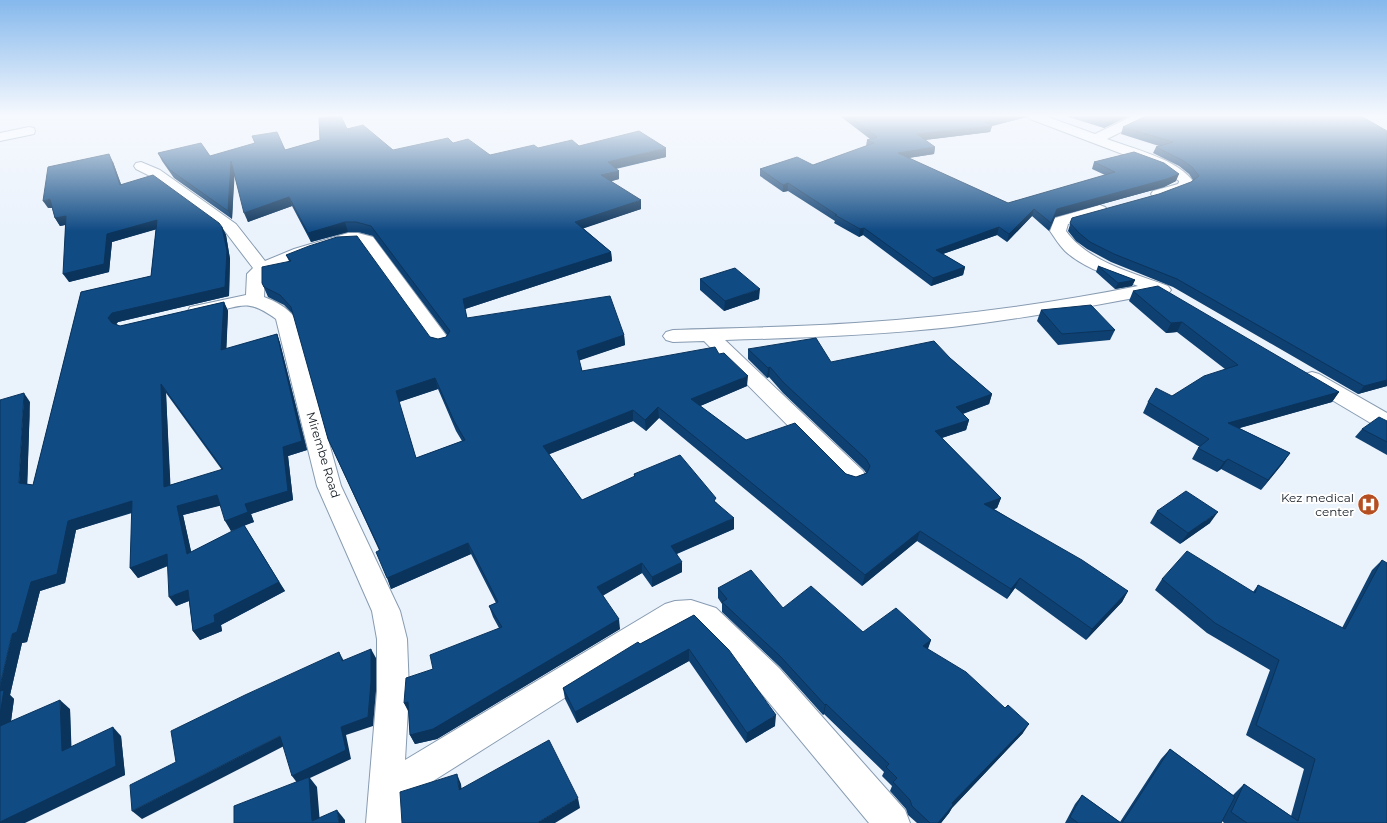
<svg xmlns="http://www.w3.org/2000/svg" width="1387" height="823" viewBox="0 0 1387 823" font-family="Montserrat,sans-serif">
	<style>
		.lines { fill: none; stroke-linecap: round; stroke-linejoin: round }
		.minor-casing { stroke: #879bb1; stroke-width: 2 }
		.minor { fill: #fff; fill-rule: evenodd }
		.wall { fill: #0e4072; fill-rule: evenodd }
		.shaded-wall { fill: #0b345c }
		.building { fill: #104b84; stroke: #0b345c; fill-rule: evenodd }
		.labels { text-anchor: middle; stroke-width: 4; stroke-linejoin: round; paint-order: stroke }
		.street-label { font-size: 12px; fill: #141c24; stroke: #fff }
		.poi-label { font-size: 12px; fill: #141c24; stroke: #fff; text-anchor: end }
	</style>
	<rect width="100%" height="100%" fill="#eaf2fc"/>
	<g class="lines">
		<defs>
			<g id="minor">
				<path d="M1028,116H1045L1095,134L1133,116H1149L1147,119L1107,139C1131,148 1181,160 1194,183L1188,190L1158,198L1153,197L1151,194L1153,191L1178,184L1179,182V181L1162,169L1030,119Z"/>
				<path d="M29,127L34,128L35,131L34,134L0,141V133Z"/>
				<path d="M141,162L160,170L236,224L265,261L294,249L348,233H358L373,237L451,342L448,346L441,348L434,346L361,244C342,239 281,264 265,276L264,297C275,301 288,308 294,317L341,486L400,611L407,639L409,691L405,760L665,604L675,601L691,600L716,608L779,668L905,810L910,823H869L757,688L696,626L691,624L680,625L403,800L402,823H366L377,691V639L372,611L317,486L276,319C249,299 242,305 212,313C204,315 198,317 190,315L188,311L190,307L246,295L247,274L253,268L224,230L150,176L136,169L134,166L136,163Z"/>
				<path d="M1100,205L1105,207L1108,210L1105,213L1068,224L1066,231C1088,262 1134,273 1168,286L1171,290L1168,294L1162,295L1155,294C1088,307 1020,319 952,327C877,335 801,338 725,340L863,471L866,477L863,483L854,486L845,483L704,341L673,342L666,340L663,336L666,332L673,330C733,328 794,327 855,323C950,317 1044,305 1138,286C1114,277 1084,269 1065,251C1059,245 1055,238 1050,231L1055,218Z"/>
				<path d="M1312,372L1319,374L1387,413V430L1379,428L1305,384L1302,379L1305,374Z"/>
			</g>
		</defs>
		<use href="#minor" class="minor-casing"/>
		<use href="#minor" class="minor"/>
	</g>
	<g class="wall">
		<path d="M840,116H1027V117L992,126L990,132L925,140L935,147L934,154L908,158L1008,203L1105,175L1092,169L1094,162L1176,181L1164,187L1055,217L1049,231L1032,216L1007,242L997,235L943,254L965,267L963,275L931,286L863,235L859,237L834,223L835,221L788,191L783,192L760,176V169L813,165L866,146L867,140L870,139Z"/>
		<path d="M1065,116H1129L1104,128Z"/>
		<path d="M1361,116L1387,386L1358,394L1173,287L1111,262L1087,249L1076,241L1068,231L1072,218L1159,194L1191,182L1193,180L1189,174L1179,166L1153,153L1156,147L1159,146L1121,134L1123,127Z"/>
		<path d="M347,129L393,150L453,143L490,155L538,148L579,146L666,157L616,169L619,171V179L611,181L641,209L583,228L611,252L612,261L465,309L467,318L624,335L625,345L579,360L582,371L719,354L747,386L700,406L746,440L856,477L866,473L864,470L783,393L769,377L767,378L748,359V349L831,362L950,358L992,394L989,404L963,414L969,420L966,430L942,438L1001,498L997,508L994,509L1128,591L1122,602L1086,640L1015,588L1007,599L917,541L862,586L659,418L646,431L633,421L549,454L582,500L634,477V474L716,502L734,529L677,554L682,572L652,587L642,573L603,595L620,629L437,739L415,744L410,735L409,711L404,703L433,669L499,628L493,617L489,606L496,603L471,554L391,589L379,550L328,439L294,315L284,305L268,297L262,283L289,261L286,255L430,337L438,339L446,337L447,335L373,236L358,232H348L311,242L292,206L248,222L234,174L232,219L174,178L162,161L158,153L210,156L285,150L320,140ZM438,389L456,431L462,441L416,458L399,402Z"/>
		<path d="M113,162L121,184L222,227L226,235L230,259L229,296L118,322L116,324L120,326L224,302L228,311L226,349L277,334L280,343L307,450L288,456L293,500L251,514L254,522L244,525L285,591L221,625L222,631L200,640L193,631L189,601L176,606L168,566L138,578L130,568L132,513L76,530L65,583L40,591L27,642L22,643L10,695L14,699L11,721L70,709L71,747L121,736L125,775L0,823L30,402L27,484L33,485L81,292L151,276L156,229L112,242L109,272L69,282L65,225L60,226L55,218L52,208H48ZM166,393L222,470L170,485ZM221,505L231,531L244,526L191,552L183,515Z"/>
		<path d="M1098,266L1135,280L1132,286L1115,289L1096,272Z"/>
		<path d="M700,279L759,299L724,311L700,290Z"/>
		<path d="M1133,291L1339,392L1332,402L1239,428L1290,453L1283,463L1261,490L1221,469L1217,472L1192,459L1198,448L1200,447L1143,413L1148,402L1172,396L1225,369L1177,332L1166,333L1129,301Z"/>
		<path d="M1041,310L1115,330L1110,340L1058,345L1037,321Z"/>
		<path d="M1385,421H1387V455L1355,437L1362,429Z"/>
		<path d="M1157,511L1210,523L1180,544L1150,523Z"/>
		<path d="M1382,560L1387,823H1224L1222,821L1221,823H1065L1075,804L1082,795L1120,822L1161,759L1170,749L1233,795L1244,784L1291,816L1304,769L1246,735L1270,670L1207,633L1155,590L1162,579L1253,592L1258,585L1342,628L1372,570Z"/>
		<path d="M718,588L863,632L931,640L928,649L1023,733L952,808L949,813L941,823H917L908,815L906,809L890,791L892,786L882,776L884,772L824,714L823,715L780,667L722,612V604L718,598Z"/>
		<path d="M694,615L775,726L746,743L689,661L577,723L565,699L563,688L640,644Z"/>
	</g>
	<g class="shaded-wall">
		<path d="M1007,116H1027V117L992,126L990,132L916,141L917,134L985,122Z"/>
		<path d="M1118,116H1129L1104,128L1106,122Z"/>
		<path d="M935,147L934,154L896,160L898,153Z"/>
		<path d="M666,148V157L608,170V162Z"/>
		<path d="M109,154L113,162L124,193L120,185Z"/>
		<path d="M231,161L235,169L232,219L228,211Z"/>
		<path d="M619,171V179L602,184L601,175Z"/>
		<path d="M1179,174L1176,181L1164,187L1055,217L1049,231L1057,209Z"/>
		<path d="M788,183V191L783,192V185Z"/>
		<path d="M289,197L292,206L248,222L244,213Z"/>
		<path d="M50,199L54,207L48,208L43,201Z"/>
		<path d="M641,200V209L576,231L575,222Z"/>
		<path d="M1034,209L1032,216L1007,242L1009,234Z"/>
		<path d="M66,216L70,224L60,226L55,218Z"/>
		<path d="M157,220L161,228L112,242L109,272L69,282L63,274L107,234Z"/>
		<path d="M345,222L348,232L311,242L308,233Z"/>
		<path d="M222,227L226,235L230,259L229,296L118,322L114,327L108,318L112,313Z"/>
		<path d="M999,227L997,235L934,257L936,250Z"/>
		<path d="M864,228L863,235L859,237L860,229Z"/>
		<path d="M611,252L612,261L465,309L463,299Z"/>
		<path d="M965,267L963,275L931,286L933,278Z"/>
		<path d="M1135,280L1132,286L1115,289L1118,283Z"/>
		<path d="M760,289L759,299L724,311L725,301Z"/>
		<path d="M224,302L228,311L226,360L221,350Z"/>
		<path d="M1182,322L1177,332L1166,333L1171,323Z"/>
		<path d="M277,334L280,343L307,450L288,456L293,500L251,514L254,522L231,531L225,521L283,447Z"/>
		<path d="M624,335L625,345L578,361L577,351Z"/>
		<path d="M770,367L769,377L767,378L768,368Z"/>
		<path d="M748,376L747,386L691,410V399Z"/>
		<path d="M435,378L438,389L399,402L396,391Z"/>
		<path d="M1387,380V386L1358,394L1364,386Z"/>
		<path d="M161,384L166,393L171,496L164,487Z"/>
		<path d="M1339,392L1332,402L1222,433L1228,423Z"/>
		<path d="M24,393L30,402L27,493L19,483Z"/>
		<path d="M992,394L989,404L953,417L956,407Z"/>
		<path d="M658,407L659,418L646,431L645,420Z"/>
		<path d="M633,410V421L545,456L543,446Z"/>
		<path d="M969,420L966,430L932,441L935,431Z"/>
		<path d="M1290,453L1283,463L1261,490L1268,480Z"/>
		<path d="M1228,459L1221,469L1217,472L1224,462Z"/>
		<path d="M217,495L223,505L183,515L194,564L187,554L177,506Z"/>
		<path d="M1001,498L997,508L980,514L984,504Z"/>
		<path d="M132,501L139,510L76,530L65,583L40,591L27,642L22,643L10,695L14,699L9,736L0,728V686L12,634L31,582L68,521Z"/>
		<path d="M1218,512L1210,523L1180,544L1188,533Z"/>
		<path d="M734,518V529L671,556V546Z"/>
		<path d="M920,531L917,541L862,586L865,575Z"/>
		<path d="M468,543L471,554L391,589L387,578Z"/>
		<path d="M167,554L174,563L138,578L130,568Z"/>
		<path d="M682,562V572L652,587V577Z"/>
		<path d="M642,563V573L599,598L597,587Z"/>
		<path d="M1020,578L1015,588L1007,599L1011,589Z"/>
		<path d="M279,582L285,591L221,625L222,631L200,640L193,631L214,615Z"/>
		<path d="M188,590L194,599L176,606L169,597Z"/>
		<path d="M1128,591L1122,602L1086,640L1092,629Z"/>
		<path d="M619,619L620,629L437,739L415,744L410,735Z"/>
		<path d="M931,640L927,650L923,646Z"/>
		<path d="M371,649L376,658V691L373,726L346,735L351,759L310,778L317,787L320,823L312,821L298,784L292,776L341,727Z"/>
		<path d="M689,649V661L577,723L575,712Z"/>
		<path d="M339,652L344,661H342Z"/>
		<path d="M60,700L70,709L72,760L62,751Z"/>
		<path d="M408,702L409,713L404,703Z"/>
		<path d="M826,704L824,714L823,715L825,705Z"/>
		<path d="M776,715L775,726L746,743L747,733Z"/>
		<path d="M1029,724L1023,733L952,808L949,813L941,823H938L952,803Z"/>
		<path d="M113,727L121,736L125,775L25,823H0V822Z"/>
		<path d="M280,736L286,745L142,819L132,811Z"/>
		<path d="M457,774L461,784L463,800L459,790Z"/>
		<path d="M578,798L580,808L555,823H537Z"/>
		<path d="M337,810L345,820V823H339Z"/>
	</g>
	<g class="building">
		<path d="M337,116H341L347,129L363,125L393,150L448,138L453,143L468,139L490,155L534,145L538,148L572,140L579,146L639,131L666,148L608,162L619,171L601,175L641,200L575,222L611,252L463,299L467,318L610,296L624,335L577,351L582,371L715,347L719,354L724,353L748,376L691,399L746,440L795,423L846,474L856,477L867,473L870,466L866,459L784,383L770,367L768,368L748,349L816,338L831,362L934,341L950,358L992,394L956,407L969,420L935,431L1001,498L984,504L1082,560L1128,591L1092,629L1020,578L1011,589L920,531L865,575L658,407L645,420L633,410L543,446L582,500L635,476L634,474L680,455L716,498L714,501L734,518L671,546L682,562L652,577L642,563L597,587L619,619L433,729L410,735L408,702L404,703L406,678L433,669L430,655L502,627L489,606L498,602L468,543L387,578L376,552L380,550L328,439L291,307L280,295L264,287L262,283V267L291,261L286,255L309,246L337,237L357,236L430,337L438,339L446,337L450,331L371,226L356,222H345L308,233L289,197L244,213L231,161L228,211L170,170L158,153L201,143L210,156L255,143L252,136L277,132L285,150L320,140L319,118ZM435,378L454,421L465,440L416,458L396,391Z"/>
		<path d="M849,116H1007L985,122L992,126L917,134L935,147L898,153L1008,203L1115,172L1094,162L1134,152L1164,163L1179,174L1167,179L1057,209L1051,223L1034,209L1009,234L999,227L936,250L965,267L933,278L864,228L860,229L835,215H837L788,183L783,185L760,169L797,157L813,165L874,143L867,140L877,137Z"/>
		<path d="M1088,116H1118L1106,122Z"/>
		<path d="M1146,116H1361L1387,131V380L1364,386L1177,279L1114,254L1090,242L1079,233L1070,223L1072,218L1159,194L1191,182L1199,176L1192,167L1182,160L1156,147L1173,142L1123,127Z"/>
		<path d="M109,154L120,185L153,175L219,223L222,227L227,251L225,287L112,313L108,318L112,323L120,326L224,302L221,350L277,334L302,441L283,447L288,491L245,504L248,512L225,521L217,495L177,506L187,554L244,525L279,582L214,615L215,622L193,631L188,590L169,597L167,554L130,568L132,501L68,521L57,574L31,582L17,632L12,634L0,686V400L24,393L19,483L33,485L81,292L151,276L157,220L107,234L104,264L63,274L66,216L55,218L50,199L43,201L48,167ZM161,384L223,469L164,487Z"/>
		<path d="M1098,266L1135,280L1118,283Z"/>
		<path d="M735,268L760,289L725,301L700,279Z"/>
		<path d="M1158,286L1339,392L1228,423L1290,453L1268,480L1228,459L1224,462L1198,448L1209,439L1148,402L1156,388L1172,396L1204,376L1238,365L1182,322L1171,323L1133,291Z"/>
		<path d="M1091,305L1115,330L1062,334L1041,310Z"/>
		<path d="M1379,417L1387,421V442L1362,429Z"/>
		<path d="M1186,491L1218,512L1188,533L1157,511Z"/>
		<path d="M1187,551L1255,593L1258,585L1345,629L1382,560L1387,563V823H1247L1231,812L1244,784L1298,821L1315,759L1256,725L1279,660L1215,623L1162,579Z"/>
		<path d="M751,570L783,608L811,586L863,632L896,608L931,640L923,646L966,672L1005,708L1008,705L1029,724L952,803L953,805L938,823H930L912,806L910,800L893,782L897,778L886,767L889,764L826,704L825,705L781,657L722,602L727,599L718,588Z"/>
		<path d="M694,615L729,650L776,715L747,733L689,649L575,712L563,688L638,642L640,644Z"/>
		<path d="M371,649V682L368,717L341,727L346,750L292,776L280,736L132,811L130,785L176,762L171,731L245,695L339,652L342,661Z"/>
		<path d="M4,690L0,715V691Z"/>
		<path d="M60,700L62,751L113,727L116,766L0,822V726Z"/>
		<path d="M549,740L578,798L537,823H402L400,792L457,774L459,790Z"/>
		<path d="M1170,749L1235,797L1221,823H1122Z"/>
		<path d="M309,777L312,821L337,810L339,823H234V806Z"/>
		<path d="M1082,795L1121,823H1078L1070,817Z"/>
	</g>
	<linearGradient id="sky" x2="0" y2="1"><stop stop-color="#85b8ec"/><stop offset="0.5" stop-color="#f6f9fe"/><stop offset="1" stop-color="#f6f9fe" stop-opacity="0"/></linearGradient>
	<rect width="1387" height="231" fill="url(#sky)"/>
	<defs>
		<symbol id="hospital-disc" viewBox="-11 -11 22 22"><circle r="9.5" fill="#b54f21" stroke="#fff"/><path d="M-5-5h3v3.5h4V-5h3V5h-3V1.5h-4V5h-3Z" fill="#fff"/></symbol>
	</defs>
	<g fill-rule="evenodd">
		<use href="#hospital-disc" x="1356" y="492" width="25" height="25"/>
	</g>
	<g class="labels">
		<g class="street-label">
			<text transform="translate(323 455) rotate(73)" y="4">Mirembe Road</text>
		</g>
		<g class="poi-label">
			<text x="1354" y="502">Kez medical<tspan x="1354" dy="14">center</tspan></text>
		</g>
	</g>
</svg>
